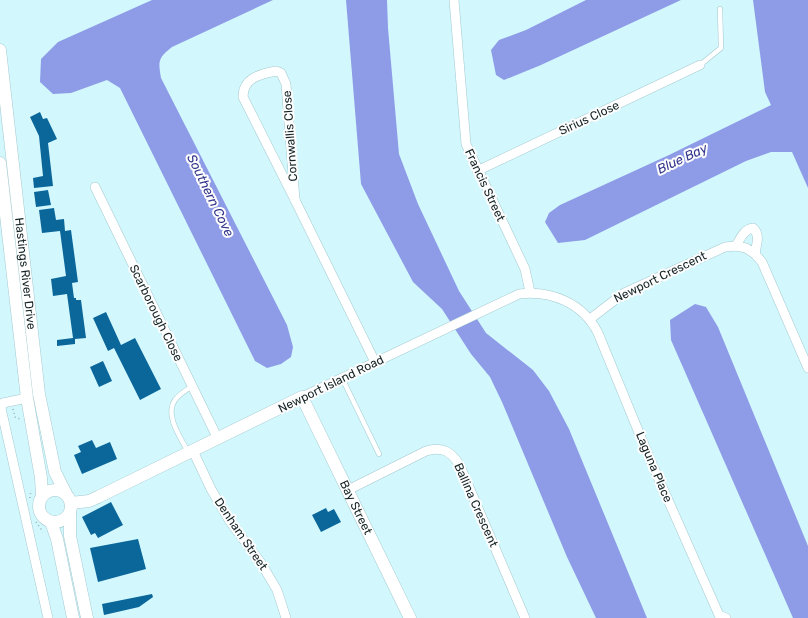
<svg xmlns="http://www.w3.org/2000/svg" width="808" height="618" viewBox="0 0 808 618" font-family="Rubik,sans-serif">
	<style>
		.water { fill: #8e9be7 }
		.building { fill: #0b669a }
		.lines { fill: none; stroke-linecap: round; stroke-linejoin: round }
		.lane-casing { stroke: #a3c9cf; stroke-width: 5.5 }
		.street-casing { stroke: #a3c9cf; stroke-width: 10 }
		.secondary-casing { stroke: #a3c9cf; stroke-width: 13 }
		.path { stroke: #92b0b5; stroke-width: 1.5; stroke-dasharray: 1 3; stroke-linecap: butt }
		.lane { stroke: #fff; stroke-width: 4.5 }
		.street { stroke: #fff; stroke-width: 9 }
		.secondary { stroke: #fff; stroke-width: 12 }
		.labels { text-anchor: middle; stroke-width: 4; stroke-linejoin: round; paint-order: stroke }
		.street-label { font-size: 12px; fill: #142224; stroke: #fdfdfd }
		.water-label { font-size: 13px; font-style: italic; fill: #32358c; stroke: #fdfdfd }
	</style>
	<rect width="100%" height="100%" fill="#d2f8fe"/>
	<g class="water">
		<path d="M152,0H273L172,47C158,58 158,61 161,78L287,325L293,347L291,357L281,364L267,368L255,361L120,88L107,80L71,93L53,94L40,82L41,59L58,42Z"/>
		<path d="M346,0H387L388,28L399,154L418,204L459,291L486,333L533,370L549,391L569,429L647,618H596L567,557L502,402L490,377L471,354L442,309L413,282L361,184Z"/>
		<path d="M586,0H681L541,65L504,80L496,75L491,50L499,40L526,30Z"/>
		<path d="M753,0H808V188L792,152H771L746,161L585,240L558,243L545,222L549,213L560,205L669,155L771,105L765,92Z"/>
		<path d="M695,304L706,307L718,327L808,546V618H793L671,340L670,320Z"/>
	</g>
	<g class="building">
		<path d="M40,112L43,119L47,118L57,139L48,143L53,186L34,188L33,178L43,176L39,136L30,117Z"/>
		<path d="M48,190L51,205L36,207L34,192Z"/>
		<path d="M54,208L56,220L64,219L65,231L71,230L78,282L72,283L74,298H76V300H81L86,338L75,339V344L57,346V340L73,338L67,294L53,296L51,279L66,276L60,231L42,233L39,210Z"/>
		<path d="M106,312L121,345L135,338L161,389L140,400L114,348L108,351L93,318Z"/>
		<path d="M103,361L112,381L99,387L90,367Z"/>
		<path d="M92,440L96,448L110,442L117,459L82,474L74,455L81,452L78,446Z"/>
		<path d="M111,502L123,525L98,538L95,533L91,535L82,517Z"/>
		<path d="M326,508L328,512L334,509L341,522L321,532L312,515Z"/>
		<path d="M138,539L146,569L98,582L90,548Z"/>
		<path d="M152,594L153,597L139,607L104,615L102,604Z"/>
	</g>
	<g class="lines">
		<defs>
			<g id="lane">
				<path d="M700,65L721,48L720,9"/>
				<path d="M342,378L379,454"/>
				<path d="M188,452C181,438 164,415 175,400C179,394 187,390 192,386"/>
			</g>
			<g id="street">
				<path d="M454,0L466,144L525,269L530,292"/>
				<path d="M276,71L281,73L286,84L295,200L243,97C243,78 260,74 276,71Z"/>
				<path d="M477,171L700,65"/>
				<path d="M95,187L218,439"/>
				<path d="M295,200L375,362"/>
				<path d="M736,246C740,239 744,229 753,228C761,235 756,245 755,254"/>
				<path d="M590,319L624,293L725,247L736,246L746,248L755,254L762,262L808,368"/>
				<path d="M302,397L519,294C551,290 583,303 598,333L649,457L719,615L726,618"/>
				<path d="M27,398L3,403L1,408L48,618"/>
				<path d="M193,451L211,489L229,520L261,563L277,590L286,618"/>
				<path d="M348,490L426,451C443,446 452,452 460,466L525,618"/>
			</g>
			<g id="secondary">
				<path id="s1" d="M0,50L39,394L55,472L66,494"/>
				<path d="M0,163L27,398L41,478L42,496"/>
				<circle cx="55" cy="506" r="16"/>
				<path id="s2" d="M71,503L89,501L98,497L302,397L410,618"/>
				<path d="M70,514V536L87,618"/>
				<path d="M51,522L57,539L73,618"/>
			</g>
		</defs>
		<use href="#lane" class="lane-casing"/>
		<use href="#street" class="street-casing"/>
		<use href="#secondary" class="secondary-casing"/>
		<g class="path">
			<path d="M13,409L15,417L20,419"/>
			<path d="M30,498L31,490"/>
			<path d="M36,522L43,532"/>
		</g>
		<use href="#lane" class="lane"/>
		<use href="#street" class="street"/>
		<use href="#secondary" class="secondary"/>
	</g>
	<g class="labels">
		<g class="street-label">
			<text transform="translate(589 118) rotate(-25)" y="4">Sirius Close</text>
			<text transform="translate(290 136) rotate(-94)" y="4">Cornwallis Close</text>
			<text transform="translate(485 185) rotate(65)" y="4">Francis Street</text>
			<text dy="4" stroke="none"><textPath href="#s1" startOffset="225">Hastings River Drive</textPath></text>
			<text transform="translate(660 277) rotate(-26)" y="4">Newport Crescent</text>
			<text transform="translate(156 313) rotate(64)" y="4">Scarborough Close</text>
			<text transform="translate(331 384) rotate(-26)" y="4">Newport Island Road</text>
			<text transform="translate(654 467) rotate(67)" y="4">Laguna Place</text>
			<text transform="translate(476 505) rotate(66)" y="4">Ballina Crescent</text>
			<text dy="4" stroke="none"><textPath href="#s2" startOffset="378">Bay Street</textPath></text>
			<text transform="translate(241 534) rotate(56)" y="4">Denham Street</text>
		</g>
		<g class="water-label">
			<text transform="translate(682 158) rotate(-25)" y="5">Blue Bay</text>
			<text transform="translate(211 195) rotate(64)" y="5">Southern Cove</text>
		</g>
	</g>
</svg>
